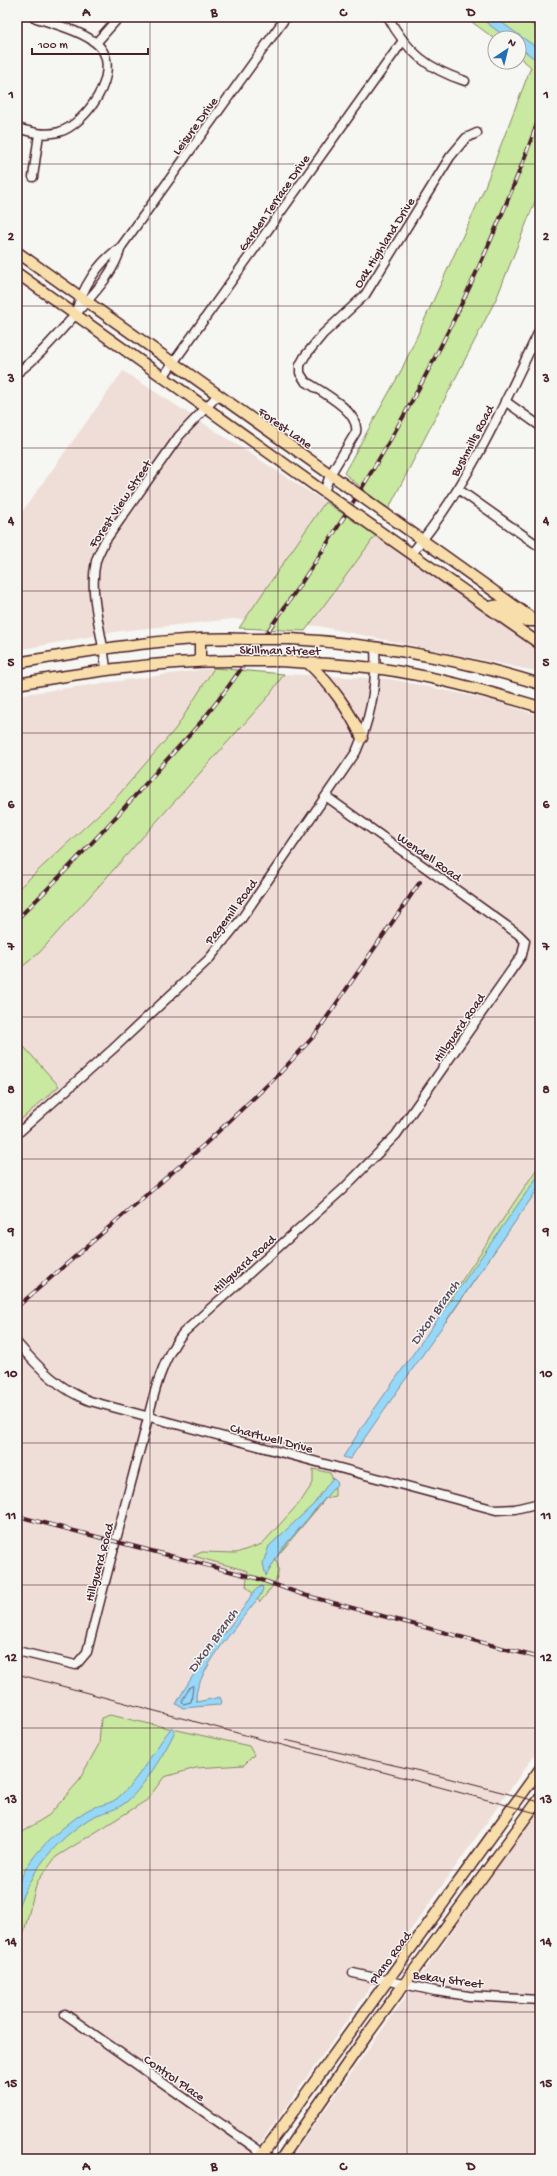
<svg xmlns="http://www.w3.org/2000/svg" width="557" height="2176" viewBox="0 0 557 2176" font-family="'Gochi Hand',sans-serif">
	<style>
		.built { fill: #efded7 }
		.green { fill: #c9e8a0; stroke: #8a8466 }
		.water { fill: #96d8f8; stroke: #788ea6 }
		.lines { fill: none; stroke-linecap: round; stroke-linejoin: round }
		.shore { stroke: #68697d; stroke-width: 1 }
		.minor-casing { stroke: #4a1f2b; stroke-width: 11 }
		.major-casing { stroke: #4a1f2b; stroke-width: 13 }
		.minor { stroke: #f6f6f2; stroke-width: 8 }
		.major { stroke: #f8deab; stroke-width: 10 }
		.tram { stroke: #4a1f2b; stroke-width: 1 }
		.rail-casing { stroke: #4a1f2b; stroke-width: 4 }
		.rail { stroke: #f6f6f2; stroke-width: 2.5; stroke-dasharray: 8; stroke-linecap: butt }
		.major-bridge-casing { stroke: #4a1f2b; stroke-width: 13; stroke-linecap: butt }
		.major-bridge { stroke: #f8deab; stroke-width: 10 }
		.grid { fill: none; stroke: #4a1f2b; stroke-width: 1; stroke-opacity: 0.55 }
		.labels { text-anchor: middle; stroke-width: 3; stroke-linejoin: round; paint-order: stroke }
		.street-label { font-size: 13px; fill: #4a1f2b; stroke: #f6f6f2 }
		.water-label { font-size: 14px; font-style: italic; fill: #5d4d5e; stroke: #f6f6f2 }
		.neatline { fill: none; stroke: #4a1f2b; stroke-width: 1.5 }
		.grid-label { font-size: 13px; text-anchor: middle; font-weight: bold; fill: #4a1f2b }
	</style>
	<rect width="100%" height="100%" fill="#f6f6f2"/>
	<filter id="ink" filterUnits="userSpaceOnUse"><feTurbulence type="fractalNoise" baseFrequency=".025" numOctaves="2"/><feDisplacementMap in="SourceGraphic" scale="8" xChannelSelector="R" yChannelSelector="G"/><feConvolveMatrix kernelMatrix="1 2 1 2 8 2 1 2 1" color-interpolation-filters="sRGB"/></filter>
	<g filter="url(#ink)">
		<g class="built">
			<path d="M123,371L376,535L540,651V672L318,626L233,619L120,631L17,650V519Z"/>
			<path d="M214,668L176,728L115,799L17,890V695Z"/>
			<path d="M284,674L390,679L496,701L540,716V1747L249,2159H17V971L39,953L268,697Z"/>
			<path d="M540,1808V2159H290Z"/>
		</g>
		<g class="green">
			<path d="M465,17H519L540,29V189L497,297L388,510L344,473L401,371L482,194L531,67L519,57V38L495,39Z"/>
			<path d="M325,502L376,535L305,631L239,628Z"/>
			<path d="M214,668L284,674L268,697L39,953L17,971V890L115,799L176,728Z"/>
			<path d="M17,1039L59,1086L17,1123Z"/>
			<path d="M540,1164V1185L446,1322L438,1316Z"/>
			<path d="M313,1469L330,1473L335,1484V1496L326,1498L275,1559C285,1576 270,1589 260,1602L246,1586L248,1571L193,1556L202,1552L236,1553L262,1544L301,1501L313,1483Z"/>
			<path d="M110,1715L249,1746L254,1755L244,1765L196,1768L164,1777L147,1800L56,1857L37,1882L17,1959V1835L49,1815L78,1782L99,1744L101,1718Z"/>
		</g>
		<g class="water">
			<path d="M479,17H494L540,50L539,62L519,47V38H507Z"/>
			<path d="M540,1173V1186L350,1459L343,1457L368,1418Z"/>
			<path d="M334,1479L338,1483L281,1550L266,1576L263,1563L269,1546L313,1505L331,1480Z"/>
			<path d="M262,1586L263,1589L260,1596C246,1614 188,1681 197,1702L220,1697L222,1702L219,1705L183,1708L176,1704C195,1668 221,1639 244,1607C250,1599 252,1590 262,1586Z"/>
			<path d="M172,1727L175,1731C166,1751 142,1790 125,1803C114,1812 100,1812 89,1819C55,1841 30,1872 17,1910C17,1903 15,1893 18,1886C27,1856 60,1828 86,1811C97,1804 111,1806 121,1795C142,1775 154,1749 172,1727Z"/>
		</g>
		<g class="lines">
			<path class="shore" d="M193,1686L191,1702L183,1704L182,1701L190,1687Z"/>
			<defs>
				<g id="minor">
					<path d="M388,17C407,52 428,69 465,81"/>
					<path d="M96,43L119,17"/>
					<path d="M17,128C31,132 44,136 59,132C86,124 122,73 100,47C87,32 51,23 33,17"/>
					<path d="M33,177L39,134"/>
					<path d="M75,315C82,288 98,262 121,247L286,17"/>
					<path d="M17,373C40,356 56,336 75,315C93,294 114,274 121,247"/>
					<path d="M163,377L402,42"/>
					<path d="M505,401L540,426"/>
					<path d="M458,489L540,547"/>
					<path d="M324,492L330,475L356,432C360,411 320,391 305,381L300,373V365L305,356L323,334L365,295L450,157L466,138L477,133"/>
					<path d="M411,554C467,488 503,407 540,329"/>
					<path d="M106,669C103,634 88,595 96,561C98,554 102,547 105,541L179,436L218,395"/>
					<path d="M17,1134L113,1049L209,959L242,918L356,752C370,720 377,683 375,648"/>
					<path d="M17,1343C38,1367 60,1390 90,1401L496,1510L515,1509L540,1503"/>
					<path d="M17,1651L76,1665L87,1652C104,1584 122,1517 140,1449C151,1410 157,1364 183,1333L343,1189L396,1135L522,955L525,941L518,934L327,797"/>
					<path d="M353,1973L435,1991L469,1996L540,2000"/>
					<path d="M65,2014L271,2159"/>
				</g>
				<g id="major">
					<path d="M17,252L341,482"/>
					<path d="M17,273L331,497"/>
					<path d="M383,512L540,624"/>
					<path d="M372,526L540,644"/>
					<path d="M489,608C503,599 509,616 521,620C524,621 530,621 534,621"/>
					<path d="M200,639V661"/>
					<path d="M291,639C375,644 460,659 540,684"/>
					<path d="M278,661C310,663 342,664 375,668C430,675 486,691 540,707"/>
					<path d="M17,663C94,650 170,636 248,639"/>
					<path d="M308,663C330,683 350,711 362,738"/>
					<path d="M17,684C88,672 158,661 230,661"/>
					<path d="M259,2159L540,1769"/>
					<path d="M281,2159L367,2035L540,1798"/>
				</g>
			</defs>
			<use href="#minor" class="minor-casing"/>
			<use href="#major" class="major-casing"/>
			<use href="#minor" class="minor"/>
			<use href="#major" class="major"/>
			<g class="tram">
				<path d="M17,1674L540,1814"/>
				<path d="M285,1740L424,1772L540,1802"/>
			</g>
			<defs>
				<g id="rail">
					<path d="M17,919C66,872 112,822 157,771C174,751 193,733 209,712C234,681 256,647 280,614C387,460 477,293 540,116"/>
					<path d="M17,1307L205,1144L278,1075L314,1036L420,882"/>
					<path d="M17,1516L256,1578L304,1595L540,1658"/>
				</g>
			</defs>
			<use href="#rail" class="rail-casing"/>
			<use href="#rail" class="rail"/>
			<defs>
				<g id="major-bridge">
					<path d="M341,482L383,512"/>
					<path d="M331,497L372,526"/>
					<path d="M248,639H291"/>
					<path d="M230,661H278"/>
				</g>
			</defs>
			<use href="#major-bridge" class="major-bridge-casing"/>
			<use href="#major-bridge" class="major-bridge"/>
		</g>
	</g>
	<path class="grid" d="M150,17V2159M278,17V2159M407,17V2159M17,164H540M17,306H540M17,448H540M17,591H540M17,733H540M17,875H540M17,1017H540M17,1159H540M17,1301H540M17,1443H540M17,1585H540M17,1728H540M17,1870H540M17,2012H540"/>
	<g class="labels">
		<g class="street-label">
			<text transform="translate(194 125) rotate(-54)" y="5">Leisure Drive</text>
			<text transform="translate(273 202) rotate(-55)" y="5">Garden Terrace Drive</text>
			<text transform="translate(383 242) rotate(-58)" y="5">Oak Highland Drive</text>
			<text transform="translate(286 427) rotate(35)" y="5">Forest Lane</text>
			<text transform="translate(471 440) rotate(-62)" y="5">Bushmills Road</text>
			<text transform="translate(119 503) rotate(-56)" y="5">Forest View Street</text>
			<text transform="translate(280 649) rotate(1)" y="5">Skillman Street</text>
			<text transform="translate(430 856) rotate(35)" y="5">Wendell Road</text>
			<text transform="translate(230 911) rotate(-53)" y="5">Pagemill Road</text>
			<text transform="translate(458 1027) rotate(-55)" y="5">Hillguard Road</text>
			<text transform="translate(243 1263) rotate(-42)" y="5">Hillguard Road</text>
			<text transform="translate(272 1437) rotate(15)" y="5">Chartwell Drive</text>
			<text transform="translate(98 1562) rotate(-75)" y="5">Hillguard Road</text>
			<text transform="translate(389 1957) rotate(-54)" y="5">Plano Road</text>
			<text transform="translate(448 1978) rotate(8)" y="5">Bekay Street</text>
			<text transform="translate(175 2077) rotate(35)" y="5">Control Place</text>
		</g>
		<g class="water-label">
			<text transform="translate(434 1312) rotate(-55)" y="5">Dixon Branch</text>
			<text transform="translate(212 1640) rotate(-54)" y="5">Dixon Branch</text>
		</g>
	</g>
	<rect width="557" height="2176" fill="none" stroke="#f6f6f2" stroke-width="44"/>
	<g transform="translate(507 50) rotate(35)"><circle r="19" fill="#f6f6f2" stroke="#b1a0a2"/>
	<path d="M0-3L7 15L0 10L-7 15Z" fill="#1f6fb2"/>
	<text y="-6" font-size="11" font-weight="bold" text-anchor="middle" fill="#4a1f2b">N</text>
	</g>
	<path d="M32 48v6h116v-6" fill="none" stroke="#4a1f2b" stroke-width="2"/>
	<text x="38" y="48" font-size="12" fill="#4a1f2b" stroke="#f6f6f2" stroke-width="3" paint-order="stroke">100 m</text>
	<rect x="22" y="22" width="513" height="2132" class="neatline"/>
	<g class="grid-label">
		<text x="86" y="16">A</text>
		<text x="214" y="16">B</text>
		<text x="343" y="16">C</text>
		<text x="471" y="16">D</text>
		<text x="11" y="98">1</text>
		<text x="546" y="98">1</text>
		<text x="11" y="240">2</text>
		<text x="546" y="240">2</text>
		<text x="11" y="382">3</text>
		<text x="546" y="382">3</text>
		<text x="11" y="524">4</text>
		<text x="546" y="524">4</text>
		<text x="11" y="666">5</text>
		<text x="546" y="666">5</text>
		<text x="11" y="808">6</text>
		<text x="546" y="808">6</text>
		<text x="11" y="950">7</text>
		<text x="546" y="950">7</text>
		<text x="11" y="1093">8</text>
		<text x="546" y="1093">8</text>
		<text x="11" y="1235">9</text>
		<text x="546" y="1235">9</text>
		<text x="11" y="1377">10</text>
		<text x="546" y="1377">10</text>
		<text x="11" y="1519">11</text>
		<text x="546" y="1519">11</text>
		<text x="11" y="1661">12</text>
		<text x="546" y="1661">12</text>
		<text x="11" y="1803">13</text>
		<text x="546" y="1803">13</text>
		<text x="11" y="1945">14</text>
		<text x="546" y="1945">14</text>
		<text x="11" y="2087">15</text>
		<text x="546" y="2087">15</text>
		<text x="86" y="2170">A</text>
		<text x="214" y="2170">B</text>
		<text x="343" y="2170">C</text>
		<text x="471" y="2170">D</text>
	</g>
</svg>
